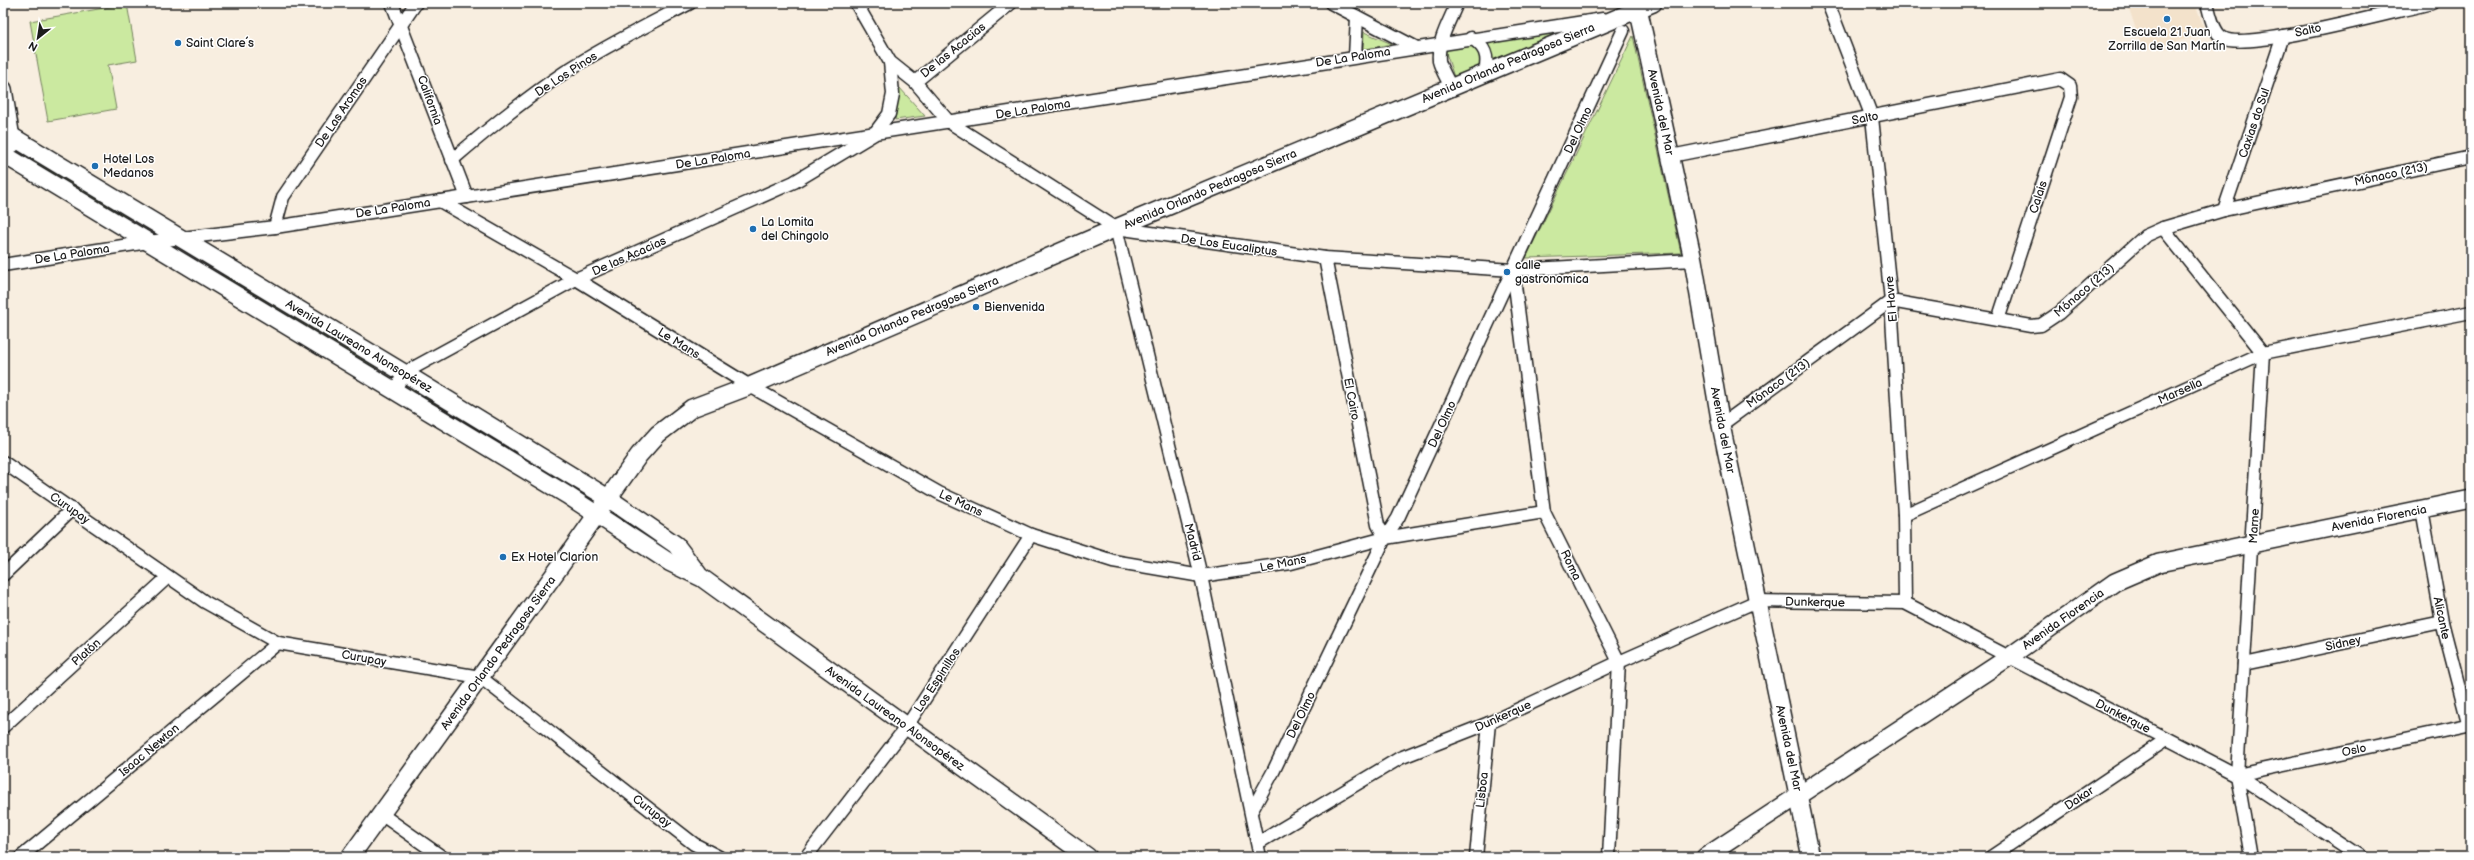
<svg xmlns="http://www.w3.org/2000/svg" width="2474" height="860" viewBox="0 0 2474 860" font-family="'Balsamiq Sans',sans-serif">
	<style>
		.built { fill: #f3e2cb }
		.green { fill: #cbe9a0; stroke: #74825e }
		.lines { fill: none; stroke-linecap: round; stroke-linejoin: round }
		.street-casing { stroke: #1c1c1c; stroke-width: 15 }
		.secondary-casing { stroke: #1c1c1c; stroke-width: 20 }
		.street { stroke: #fff; stroke-width: 12 }
		.secondary { stroke: #fff; stroke-width: 17 }
		.poi-dot { fill: #1f6fb2; stroke: #fff; stroke-width: 1.5 }
		.labels { text-anchor: middle; stroke-width: 3; stroke-linejoin: round; paint-order: stroke }
		.street-label { font-size: 12px; fill: #1c1c1c; stroke: #fff }
		.poi-label { font-size: 12px; fill: #1c1c1c; stroke: #fff; text-anchor: start }
	</style>
	<rect width="100%" height="100%" fill="#f8eee0"/>
	<filter id="ink" filterUnits="userSpaceOnUse"><feTurbulence type="fractalNoise" baseFrequency=".025" numOctaves="2"/><feDisplacementMap in="SourceGraphic" scale="8" xChannelSelector="R" yChannelSelector="G"/><feConvolveMatrix kernelMatrix="1 2 1 2 8 2 1 2 1" color-interpolation-filters="sRGB"/></filter>
	<g filter="url(#ink)">
		<path class="built" d="M2127,3H2195L2206,34L2143,50Z"/>
		<g class="green">
			<path d="M127,4L137,60L108,65L116,109L48,121L30,21Z"/>
			<path d="M1578,28L1455,80L1444,47Z"/>
			<path d="M1364,32L1392,44L1363,50Z"/>
			<path d="M1633,36L1681,253L1526,258Z"/>
			<path d="M899,87L925,116L895,120Z"/>
			<path d="M32,158L128,215L127,218L125,220L29,163Z"/>
			<path d="M223,272L376,364L373,369L219,278Z"/>
			<path d="M413,386L546,466L542,471L410,391Z"/>
			<path d="M614,509L653,534L648,542L610,517Z"/>
		</g>
		<g class="lines">
			<defs>
				<g id="street">
					<path d="M392,3L467,197"/>
					<path d="M856,3L890,62L915,82L949,122L1116,228L1325,258L1513,270L1693,260"/>
					<path d="M1331,3L1415,47"/>
					<path d="M1828,3L1872,117L1891,301L1904,515L1905,603"/>
					<path d="M2207,3C2210,14 2213,32 2223,38C2246,52 2398,10 2432,3"/>
					<path d="M1471,38C1485,46 1489,56 1485,72"/>
					<path d="M1355,57L1357,17"/>
					<path d="M915,82L1011,3"/>
					<path d="M1451,87C1447,79 1441,69 1439,61C1437,42 1450,20 1457,3"/>
					<path d="M1671,156L2060,79L2070,86L2071,97L1998,320"/>
					<path d="M452,160C488,129 525,99 565,72C605,46 648,25 690,3"/>
					<path d="M440,201L576,279L750,386L939,493L1031,535L1113,561L1201,576L1291,563L1385,538L1544,512"/>
					<path d="M2224,210L2283,36"/>
					<path d="M275,227L283,197L416,3"/>
					<path d="M1116,228L1201,576L1260,857"/>
					<path d="M2163,228L2263,353L2237,775L2251,857"/>
					<path d="M1325,258L1378,525L1385,538"/>
					<path d="M3,265L148,242L275,227L1603,19"/>
					<path d="M1513,270L1544,512L1619,662L1609,857"/>
					<path d="M395,390L404,373L576,279L794,182L874,134L889,114L893,94L890,62"/>
					<path d="M1721,425L1891,301L2031,326L2041,325L2059,313L2145,236L2163,228L2224,210L2471,157"/>
					<path d="M3,462L205,602L278,643L480,677L694,844L719,857"/>
					<path d="M2422,509L2442,622L2469,726"/>
					<path d="M1904,515L2263,353L2471,312"/>
					<path d="M3,575L72,509"/>
					<path d="M2244,664L2442,622"/>
					<path d="M3,727L168,577"/>
					<path d="M2237,775L2471,725"/>
					<path d="M1251,812L1273,772L1385,538L1398,518L1623,31"/>
					<path d="M381,814L442,857"/>
					<path d="M1258,843L1400,758L1489,723L1619,662L1757,601L1905,603L2237,775L2361,857"/>
					<path d="M21,857L278,643"/>
					<path d="M806,857L907,726L1031,535"/>
					<path d="M1476,857L1489,723"/>
					<path d="M1991,857L2167,739"/>
				</g>
				<g id="secondary">
					<path d="M1637,3L1693,260L1721,425L1811,857"/>
					<path d="M3,89L12,144"/>
					<path d="M3,131L404,373L608,498L676,545L698,574"/>
					<path d="M3,154L567,495L669,562L702,578L1088,857"/>
					<path d="M350,857L561,565L639,455L658,434L692,408L750,386L1116,228L1653,3"/>
					<path d="M1705,857L2009,657L2115,582L2159,563L2471,499"/>
				</g>
			</defs>
			<use href="#street" class="street-casing"/>
			<use href="#secondary" class="secondary-casing"/>
			<use href="#street" class="street"/>
			<use href="#secondary" class="secondary"/>
		</g>
	</g>
	<g class="poi-dot">
		<circle cx="2167" cy="19" r="4"/>
		<circle cx="178" cy="43" r="4"/>
		<circle cx="95" cy="166" r="4"/>
		<circle cx="753" cy="229" r="4"/>
		<circle cx="1507" cy="272" r="4"/>
		<circle cx="976" cy="307" r="4"/>
		<circle cx="503" cy="557" r="4"/>
	</g>
	<g class="labels">
		<g class="street-label">
			<text transform="translate(2308 30) rotate(-12)" y="4">Salto</text>
			<text transform="translate(953 50) rotate(-39)" y="4">De las Acacias</text>
			<text transform="translate(1353 57) rotate(-9)" y="4">De La Paloma</text>
			<text transform="translate(1508 63) rotate(-23)" y="4">Avenida Orlando Pedragosa Sierra</text>
			<text transform="translate(566 74) rotate(-33)" y="4">De Los Pinos</text>
			<text transform="translate(430 100) rotate(70)" y="4">California</text>
			<text transform="translate(1033 109) rotate(-9)" y="4">De La Paloma</text>
			<text transform="translate(341 112) rotate(-56)" y="4">De Las Aromas</text>
			<text transform="translate(1661 112) rotate(78)" y="4">Avenida del Mar</text>
			<text transform="translate(1865 118) rotate(-11)" y="4">Salto</text>
			<text transform="translate(2254 123) rotate(-71)" y="4">Caxias do Sul</text>
			<text transform="translate(1578 130) rotate(-65)" y="4">Del Olmo</text>
			<text transform="translate(713 159) rotate(-9)" y="4">De La Paloma</text>
			<text transform="translate(2391 174) rotate(-12)" y="4">Mónaco (213)</text>
			<text transform="translate(1210 189) rotate(-23)" y="4">Avenida Orlando Pedragosa Sierra</text>
			<text transform="translate(2038 197) rotate(-72)" y="4">Calais</text>
			<text transform="translate(393 208) rotate(-9)" y="4">De La Paloma</text>
			<text transform="translate(1229 245) rotate(8)" y="4">De Los Eucaliptus</text>
			<text transform="translate(72 254) rotate(-9)" y="4">De La Paloma</text>
			<text transform="translate(629 256) rotate(-24)" y="4">De las Acacias</text>
			<text transform="translate(2084 290) rotate(-41)" y="4">Mónaco (213)</text>
			<text transform="translate(1891 299) rotate(-95)" y="4">El Havre</text>
			<text transform="translate(912 316) rotate(-23)" y="4">Avenida Orlando Pedragosa Sierra</text>
			<text transform="translate(679 343) rotate(32)" y="4">Le Mans</text>
			<text transform="translate(359 346) rotate(31)" y="4">Avenida Laureano Alonsopérez</text>
			<text transform="translate(1778 383) rotate(-36)" y="4">Mónaco (213)</text>
			<text transform="translate(2180 391) rotate(-24)" y="4">Marsella</text>
			<text transform="translate(1352 399) rotate(79)" y="4">El Cairo</text>
			<text transform="translate(1442 424) rotate(-65)" y="4">Del Olmo</text>
			<text transform="translate(1723 430) rotate(79)" y="4">Avenida del Mar</text>
			<text transform="translate(961 503) rotate(25)" y="4">Le Mans</text>
			<text transform="translate(70 508) rotate(35)" y="4">Curupay</text>
			<text transform="translate(2379 518) rotate(-11)" y="4">Avenida Florencia</text>
			<text transform="translate(2254 526) rotate(-87)" y="4">Marne</text>
			<text transform="translate(1193 542) rotate(76)" y="4">Madrid</text>
			<text transform="translate(1283 563) rotate(-11)" y="4">Le Mans</text>
			<text transform="translate(1571 565) rotate(64)" y="4">Roma</text>
			<text transform="translate(1815 602) rotate(1)" y="4">Dunkerque</text>
			<text transform="translate(2442 618) rotate(78)" y="4">Alicante</text>
			<text transform="translate(2063 619) rotate(-35)" y="4">Avenida Florencia</text>
			<text transform="translate(2343 643) rotate(-12)" y="4">Sidney</text>
			<text transform="translate(86 652) rotate(-42)" y="4">Platón</text>
			<text transform="translate(498 653) rotate(-54)" y="4">Avenida Orlando Pedragosa Sierra</text>
			<text transform="translate(364 658) rotate(10)" y="4">Curupay</text>
			<text transform="translate(937 680) rotate(-57)" y="4">Los Espinillos</text>
			<text transform="translate(1301 715) rotate(-64)" y="4">Del Olmo</text>
			<text transform="translate(1503 716) rotate(-24)" y="4">Dunkerque</text>
			<text transform="translate(2123 716) rotate(27)" y="4">Dunkerque</text>
			<text transform="translate(895 718) rotate(36)" y="4">Avenida Laureano Alonsopérez</text>
			<text transform="translate(1789 748) rotate(78)" y="4">Avenida del Mar</text>
			<text transform="translate(149 750) rotate(-40)" y="4">Isaac Newton</text>
			<text transform="translate(2354 750) rotate(-12)" y="4">Oslo</text>
			<text transform="translate(1482 790) rotate(-84)" y="4">Lisboa</text>
			<text transform="translate(2079 798) rotate(-34)" y="4">Dakar</text>
			<text transform="translate(652 811) rotate(38)" y="4">Curupay</text>
		</g>
		<g class="poi-label">
			<text x="2167" y="36" text-anchor="middle">Escuela 21 Juan<tspan x="2167" dy="14">Zorrilla de San Martín</tspan></text>
			<text x="186" y="47">Saint Clare´s</text>
			<text x="103" y="163">Hotel Los<tspan x="103" dy="14">Medanos</tspan></text>
			<text x="761" y="226">La Lomita<tspan x="761" dy="14">del Chingolo</tspan></text>
			<text x="1515" y="269">calle<tspan x="1515" dy="14">gastronomica</tspan></text>
			<text x="984" y="311">Bienvenida</text>
			<text x="511" y="561">Ex Hotel Clarion</text>
		</g>
	</g>
	<rect width="2474" height="860" fill="none" stroke="#fff" stroke-width="16"/>
	<rect x="8" y="8" width="2458" height="844" fill="none" stroke="#1c1c1c" stroke-width="1.5" filter="url(#ink)"/>
	<g transform="translate(38 38) rotate(210)" stroke="#ffffff" stroke-width="3" paint-order="stroke">
	<path d="M0-3L7 15L0 10L-7 15Z" fill="#1c1c1c"/>
	<text y="-6" font-size="11" font-weight="bold" text-anchor="middle" fill="#1c1c1c">N</text>
	</g>
</svg>
